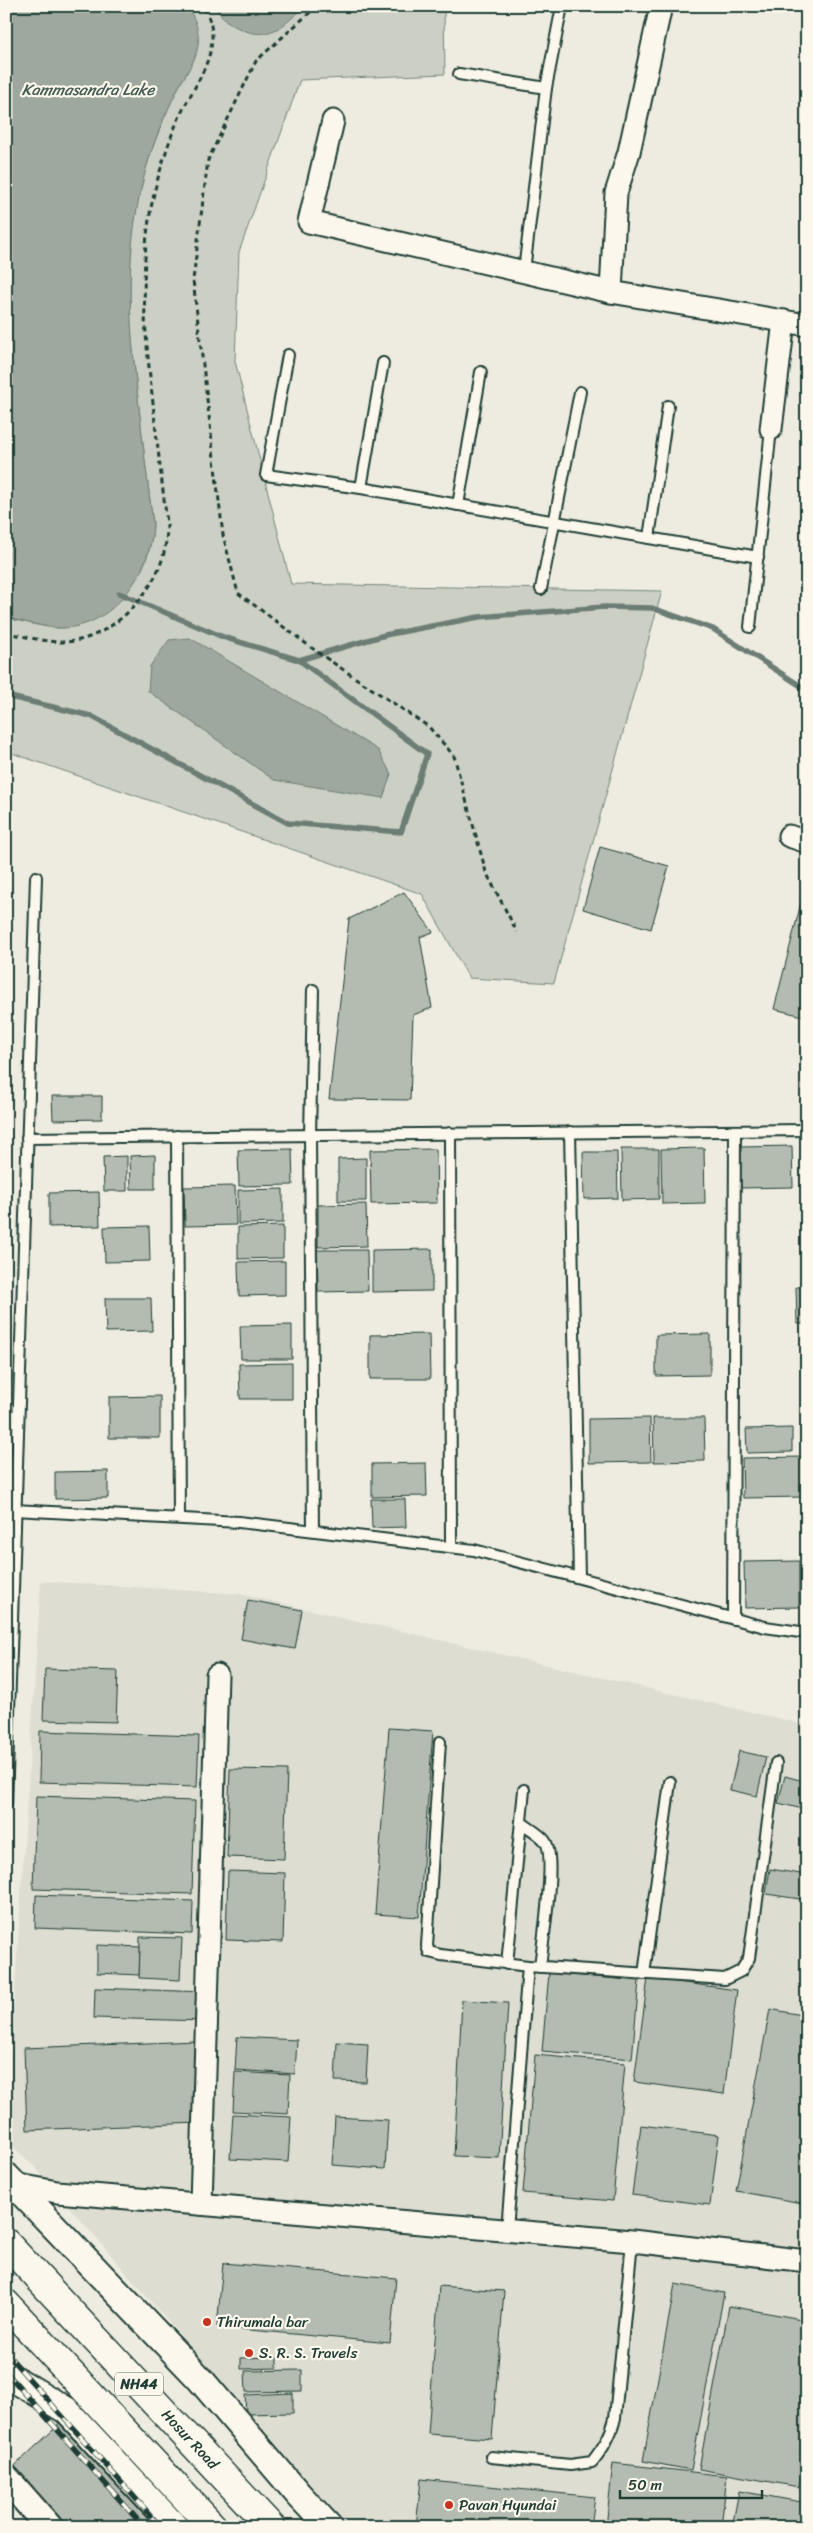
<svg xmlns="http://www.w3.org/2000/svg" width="813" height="2533" viewBox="0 0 813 2533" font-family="Sriracha,sans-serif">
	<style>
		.built { fill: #ddddd2 }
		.green { fill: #cbcfc4; stroke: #75867c }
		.water { fill: #9fa89f; stroke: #6c7d74 }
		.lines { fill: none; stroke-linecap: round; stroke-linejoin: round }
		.stream { stroke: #6c7d74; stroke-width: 5.5 }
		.building { fill: #b4bbb0; stroke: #1f3d34 }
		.service-casing { stroke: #1f3d34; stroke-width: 14 }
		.minor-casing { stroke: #1f3d34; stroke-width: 25 }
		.tertiary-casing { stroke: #1f3d34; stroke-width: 30 }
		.trunk-casing { stroke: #1f3d34; stroke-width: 31 }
		.path { stroke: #1f3d34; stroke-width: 3; stroke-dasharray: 5 4; stroke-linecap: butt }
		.service { stroke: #fbf7ec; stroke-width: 10 }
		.minor { stroke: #fbf7ec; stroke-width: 21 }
		.tertiary { stroke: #fbf7ec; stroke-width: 26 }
		.trunk { stroke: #fbf7ec; stroke-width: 28 }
		.rail-casing { stroke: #1f3d34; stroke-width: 5.5 }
		.rail { stroke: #fbf7ec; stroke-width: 4; stroke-dasharray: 11; stroke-linecap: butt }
		.poi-dot { fill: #c8321e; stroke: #fbf7ec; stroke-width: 2 }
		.labels { text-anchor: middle; stroke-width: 4.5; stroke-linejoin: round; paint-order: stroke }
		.shield { fill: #fbf7ec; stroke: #61756b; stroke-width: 1 }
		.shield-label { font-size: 14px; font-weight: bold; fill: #1f3d34 }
		.poi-label { font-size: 15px; fill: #1f3d34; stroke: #fbf7ec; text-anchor: start }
		.street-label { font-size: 15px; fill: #1f3d34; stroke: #fbf7ec }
		.water-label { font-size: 16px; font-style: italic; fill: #455d54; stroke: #fbf7ec }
	</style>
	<rect width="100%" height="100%" fill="#eeece1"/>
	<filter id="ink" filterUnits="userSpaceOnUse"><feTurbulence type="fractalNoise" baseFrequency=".02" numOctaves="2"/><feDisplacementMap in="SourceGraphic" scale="10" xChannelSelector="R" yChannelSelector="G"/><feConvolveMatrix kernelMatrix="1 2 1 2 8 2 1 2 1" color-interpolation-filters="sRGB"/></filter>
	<g filter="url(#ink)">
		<path class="built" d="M41,1581L241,1594L807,1725V2527H346L33,2165L6,2140V2058L11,2051Z"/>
		<path class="green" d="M186,6H444L445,74L300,80L239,252L235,361L291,584L662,591L554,983L469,978L422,894L6,751V618C22,621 48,629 63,628C69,627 76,624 81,622C124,607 152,569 153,524C148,485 143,446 139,407C131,340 124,274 137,207C147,153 168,103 196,56Z"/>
		<g class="water">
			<path d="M6,6H186C195,17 200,31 198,45C196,63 181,80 174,96C160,126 148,156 141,189C124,262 130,333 139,407C143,446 148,485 153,524C152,570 114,627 63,628C45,628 24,621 6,618Z"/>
			<path d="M215,6H305C285,25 268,42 241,29C229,24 221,18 215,6Z"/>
			<path d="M190,638L378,750L391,774L383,798L274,780L148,691L150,666L169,640Z"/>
		</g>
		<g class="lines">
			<g class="stream">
				<path d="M299,660L385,635L479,617L604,607L652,608L713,629L807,690"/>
				<path d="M6,696L91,716L288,823L401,832L427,754L299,660L223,637L119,593"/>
			</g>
		</g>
		<g class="building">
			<path d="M600,847L669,866L651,929L583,909Z"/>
			<path d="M404,892L433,932L420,937L432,1008L413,1015L410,1100L329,1099L349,919Z"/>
			<path d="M802,899L807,900V1017L774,1009Z"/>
			<path d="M52,1096H102V1119L53,1120Z"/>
			<path d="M792,1146L793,1187L741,1188L740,1147Z"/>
			<path d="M704,1148L705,1203L662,1204L661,1149Z"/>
			<path d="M292,1149L293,1185L239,1186L238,1150Z"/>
			<path d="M436,1149L437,1203L371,1204L370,1150Z"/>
			<path d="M621,1149H659V1199L622,1200Z"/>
			<path d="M583,1152H617L618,1198L584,1199Z"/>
			<path d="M155,1155V1189H131L130,1156Z"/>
			<path d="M127,1156V1191H104L103,1157Z"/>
			<path d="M366,1158V1201H338V1159Z"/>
			<path d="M235,1186L236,1225L185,1226L184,1187Z"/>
			<path d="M283,1189V1223L238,1224V1190Z"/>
			<path d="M99,1192L100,1226L49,1227V1193Z"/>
			<path d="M366,1204L367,1246L318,1247V1205Z"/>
			<path d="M149,1226L150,1261L105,1262L104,1227Z"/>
			<path d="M283,1226V1258L238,1259V1227Z"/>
			<path d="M432,1249V1291L372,1292V1250Z"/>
			<path d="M317,1250H367L368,1291L318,1292Z"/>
			<path d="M285,1261V1295L239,1296L238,1262Z"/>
			<path d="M796,1287H807V1324H797Z"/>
			<path d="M105,1298H151L152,1331L106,1332Z"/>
			<path d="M292,1325V1359H241L240,1326Z"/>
			<path d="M429,1334L430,1379H370V1335Z"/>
			<path d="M710,1334V1375L656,1376V1335Z"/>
			<path d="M292,1363V1399H240L239,1364Z"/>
			<path d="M160,1396V1438H109V1397Z"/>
			<path d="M650,1418L651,1462L589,1463V1419Z"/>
			<path d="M653,1418H704L705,1461L654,1462Z"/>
			<path d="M792,1428V1452L747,1453L746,1429Z"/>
			<path d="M804,1457L805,1497L743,1498L742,1458Z"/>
			<path d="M426,1463L427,1496L372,1497V1464Z"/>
			<path d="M108,1471V1498L55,1499V1472Z"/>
			<path d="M371,1499H405L406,1527L372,1528Z"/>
			<path d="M799,1561V1607L745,1608L744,1562Z"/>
			<path d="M248,1600L302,1610L295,1649L241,1639Z"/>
			<path d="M45,1669L118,1671L116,1722L43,1720Z"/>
			<path d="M389,1728L433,1731L419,1917L375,1914Z"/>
			<path d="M40,1731L199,1736L197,1787L39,1782Z"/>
			<path d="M739,1751L766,1757L757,1796L730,1790Z"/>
			<path d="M230,1769L287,1770L284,1859L227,1857Z"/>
			<path d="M785,1776L807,1782V1810L778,1803Z"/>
			<path d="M36,1796L195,1801L192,1894L33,1889Z"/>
			<path d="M770,1869L807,1875V1900L766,1894Z"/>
			<path d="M228,1871L285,1873L283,1942L226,1940Z"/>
			<path d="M36,1895L193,1901L192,1934L35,1928Z"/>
			<path d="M140,1937L182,1938L180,1980L139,1978Z"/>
			<path d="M97,1945L140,1947L139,1975L97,1973Z"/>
			<path d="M549,1973L639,1981L632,2059L542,2051Z"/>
			<path d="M648,1978L737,1990L724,2094L634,2082Z"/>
			<path d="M95,1988L206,1992L205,2021L94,2018Z"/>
			<path d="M462,2000L508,2003L499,2158L454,2156Z"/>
			<path d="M770,2009L807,2016V2204L736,2191Z"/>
			<path d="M237,2037L297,2040L295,2074L235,2070Z"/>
			<path d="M196,2041L199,2123L27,2130L24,2048Z"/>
			<path d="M337,2042L368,2044L366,2082L335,2081Z"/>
			<path d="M535,2055L625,2063L613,2201L523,2193Z"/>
			<path d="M235,2072L290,2075L288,2114L233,2111Z"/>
			<path d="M233,2114L291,2117L288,2162L230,2159Z"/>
			<path d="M335,2117L388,2120L385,2169L332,2165Z"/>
			<path d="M641,2125L719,2135L710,2205L632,2195Z"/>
			<path d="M223,2263L396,2278L390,2343L217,2327Z"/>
			<path d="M675,2284L724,2293L691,2470L643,2461Z"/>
			<path d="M439,2286L504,2291L492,2439L428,2434Z"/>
			<path d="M729,2306L807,2320V2444L799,2487L699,2469Z"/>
			<path d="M277,2357V2368L241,2369V2358Z"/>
			<path d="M302,2370V2391L246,2392L245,2371Z"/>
			<path d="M293,2393V2413L246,2414L245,2395Z"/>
			<path d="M67,2417L169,2527H57L7,2473Z"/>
			<path d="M613,2463L727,2476L721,2527H606Z"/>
			<path d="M807,2465V2487L803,2486Z"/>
			<path d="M421,2479L595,2497L591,2527H416Z"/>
			<path d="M739,2491L807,2503V2527H732Z"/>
		</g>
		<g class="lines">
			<defs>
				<g id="service">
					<path d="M459,74L546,88"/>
					<path d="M524,271L546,88L562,6"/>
					<path d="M288,355L266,475L361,488L758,557"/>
					<path d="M361,488L383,363"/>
					<path d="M458,505L481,372"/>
					<path d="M649,538L668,406"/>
					<path d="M541,589L580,392"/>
					<path d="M750,627L771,429"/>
					<path d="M570,1132L579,1577"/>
					<path d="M450,1133L451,1547"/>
					<path d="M177,1136L179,1518"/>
					<path d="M27,1138L807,1130"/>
					<path d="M14,1510L239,1522L474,1550L765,1627L807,1633"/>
					<path d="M313,1530L310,1135L313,990"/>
					<path d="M733,1619L735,1131"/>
					<path d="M440,1742L427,1946L429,1952L441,1955L528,1966L725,1979L741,1971L749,1958L776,1763"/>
					<path d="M6,1805L36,877"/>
					<path d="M521,1822C528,1828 540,1834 545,1841C557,1856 542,1945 540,1967"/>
					<path d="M507,1964L524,1790"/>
					<path d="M644,1974L670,1782"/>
					<path d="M507,2230L528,1966"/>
					<path d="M491,2457L570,2465L592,2462C603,2448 611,2436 615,2418L632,2241"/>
				</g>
				<g id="minor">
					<path d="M333,121L309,222L611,292L807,325"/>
					<path d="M611,292L616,193L629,152L661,6"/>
					<path d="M771,429L784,321"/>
					<path d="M789,836L807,842"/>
					<path d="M14,2184L57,2192L632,2241L807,2261"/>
					<path d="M201,2204L217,1675"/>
				</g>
				<g id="tertiary">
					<path d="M6,2176L200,2379L299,2495L329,2527"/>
					<path d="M6,2374L66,2410L175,2527"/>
					<path d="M6,2478L49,2527"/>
				</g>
				<g id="trunk">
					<path d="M6,2243L271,2527"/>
					<path d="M6,2304L213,2527"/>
				</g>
			</defs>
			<use href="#service" class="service-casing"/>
			<use href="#minor" class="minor-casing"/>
			<use href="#tertiary" class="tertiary-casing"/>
			<use href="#trunk" class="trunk-casing"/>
			<g class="path">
				<path d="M317,6L256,61L208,160L193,280L223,535L238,593L320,654L429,727L454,756L486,872L517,932"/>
				<path d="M6,633C24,636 45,642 63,642C104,642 144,604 159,568C165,554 167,539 167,523C162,483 157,443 153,403C144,327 137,253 158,178C164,158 170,137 179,118C195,82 228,46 203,6"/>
				<path d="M70,2518L78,2527"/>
			</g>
			<use href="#service" class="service"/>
			<use href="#minor" class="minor"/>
			<use href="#tertiary" class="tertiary"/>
			<use href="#trunk" class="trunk"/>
			<defs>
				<g id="rail">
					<path d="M6,2353L161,2527"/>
					<path d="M6,2372L144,2527"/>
				</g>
			</defs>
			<use href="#rail" class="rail-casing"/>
			<use href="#rail" class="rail"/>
		</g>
	</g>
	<g class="poi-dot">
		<circle cx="207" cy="2322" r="5"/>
		<circle cx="249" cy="2353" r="5"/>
		<circle cx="449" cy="2505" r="5"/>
	</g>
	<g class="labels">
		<rect class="shield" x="115" y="2372.5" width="48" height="23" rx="4"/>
		<g class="shield-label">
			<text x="139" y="2389">NH44</text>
		</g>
		<g class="poi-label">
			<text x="217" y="2327">Thirumala bar</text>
			<text x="259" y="2358">S. R. S. Travels</text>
			<text x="459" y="2510">Pavan Hyundai</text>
		</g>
		<g class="street-label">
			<text transform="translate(190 2439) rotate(47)" y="5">Hosur Road</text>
		</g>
		<g class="water-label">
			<text x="88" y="95">Kammasandra Lake</text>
		</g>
	</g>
	<rect width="813" height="2533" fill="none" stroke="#fbf7ec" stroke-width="25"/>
	<rect x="12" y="12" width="788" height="2508" fill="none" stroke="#1f3d34" stroke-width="2" filter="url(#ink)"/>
	<path d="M620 2490v8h142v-8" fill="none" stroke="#1f3d34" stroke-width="2.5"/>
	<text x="628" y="2490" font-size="15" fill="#1f3d34" stroke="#fbf7ec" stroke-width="4" paint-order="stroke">50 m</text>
</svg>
